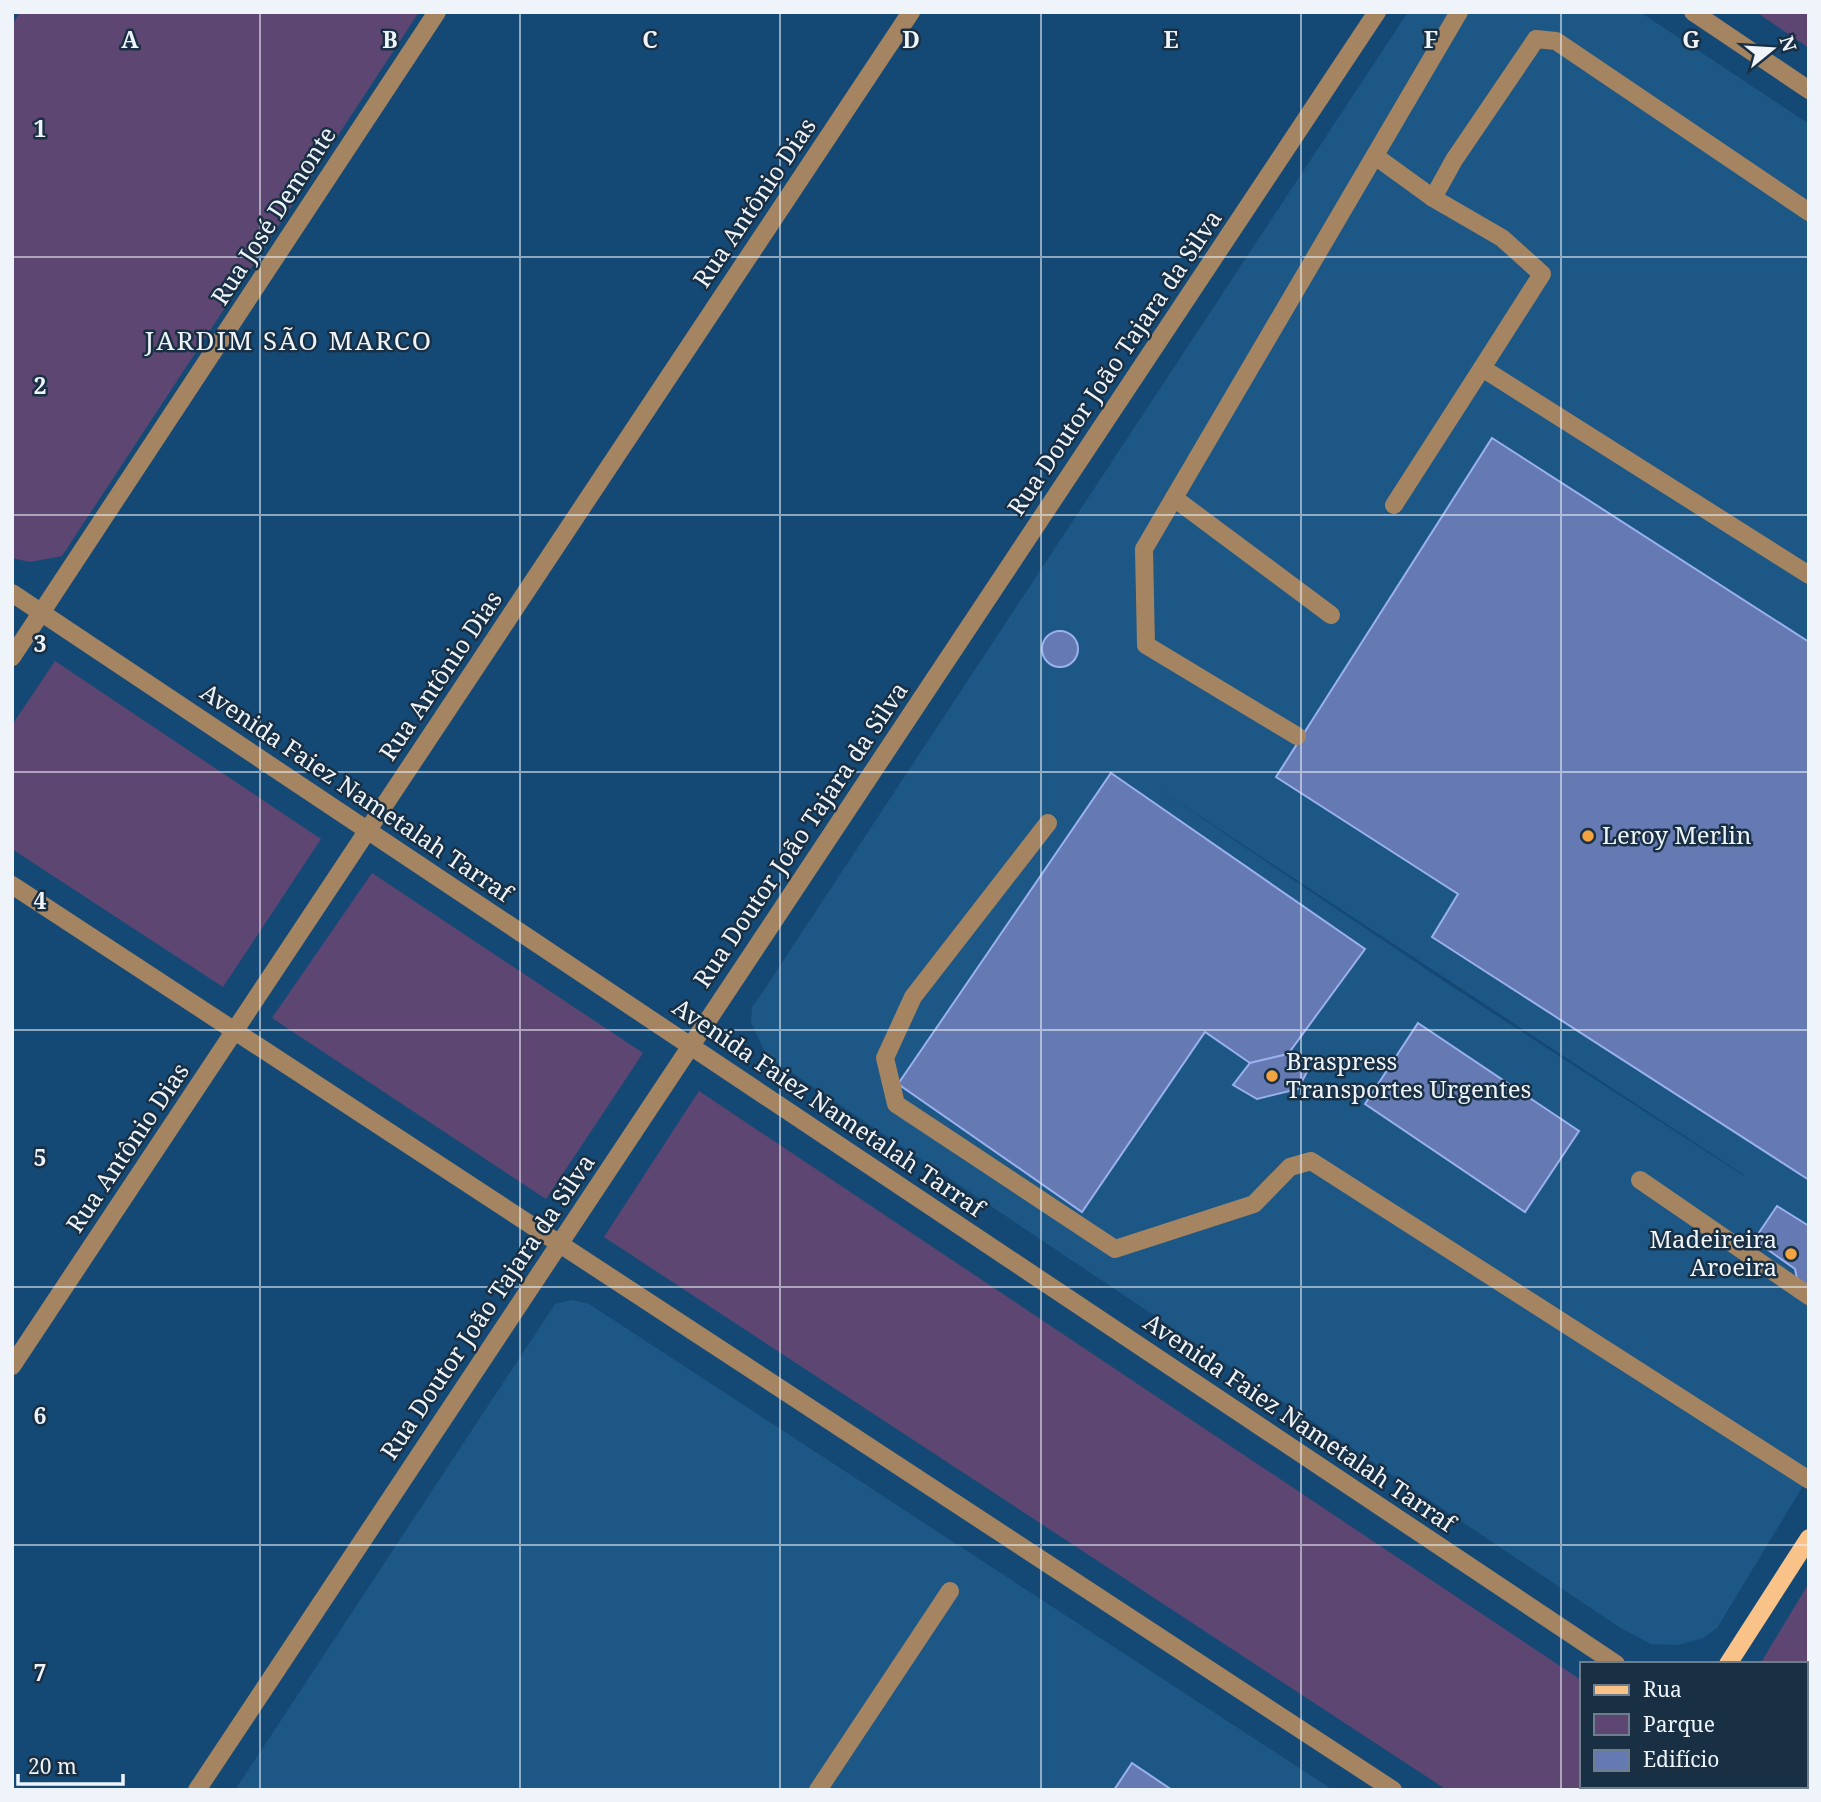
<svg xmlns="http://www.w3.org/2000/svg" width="1821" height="1802" viewBox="0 0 1821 1802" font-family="'Noto Serif',serif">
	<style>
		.built { fill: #1c5786; fill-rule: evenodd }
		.green { fill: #5e4672 }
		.building { fill: #6579b2; stroke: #9ab1ee; stroke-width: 2 }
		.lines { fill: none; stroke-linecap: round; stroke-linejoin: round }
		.minor { stroke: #a58461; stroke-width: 18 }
		.major { stroke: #f8c288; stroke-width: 18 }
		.grid { fill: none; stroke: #eef4f9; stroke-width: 2; stroke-opacity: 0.55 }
		.poi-dot { fill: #f3a442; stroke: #192f43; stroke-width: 2.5 }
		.labels { text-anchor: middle; stroke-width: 5; stroke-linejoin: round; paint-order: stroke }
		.street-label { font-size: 24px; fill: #eef4f9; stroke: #192f43 }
		.poi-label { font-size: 24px; fill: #eef4f9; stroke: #192f43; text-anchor: start }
		.neighbourhood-label { font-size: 26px; letter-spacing: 2px; fill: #eef4f9; stroke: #192f43 }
		.grid-label { font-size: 23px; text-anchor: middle; font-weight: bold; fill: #eef4f9; stroke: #192f43; stroke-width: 5; stroke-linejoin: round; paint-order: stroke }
	</style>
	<rect width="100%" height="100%" fill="#154975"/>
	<g class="built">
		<path d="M1408,12H1640L1809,124V1476L1717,1628L1703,1638L1678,1645L1651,1644L1619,1627L767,1056L751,1023L752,1007L760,996ZM1154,786L1744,1175V1176L1445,982Z"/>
		<path d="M573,1300L589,1304L1333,1790H235L555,1304Z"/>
	</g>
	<g class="green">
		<path d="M20,12H419L62,556L30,562L12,558V25Z"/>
		<path d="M1756,12H1809V48Z"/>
		<path d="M55,661L321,839L223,987L12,849V725Z"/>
		<path d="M372,873L643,1053L546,1199L272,1018Z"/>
		<path d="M699,1091L1581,1680V1786H1611L1609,1790H1447L604,1237Z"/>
		<path d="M1809,1583V1790H1683L1685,1786H1805V1664H1760Z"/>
	</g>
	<g class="building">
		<path d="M1492,438L1809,642V1180L1432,937L1458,894L1276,777Z"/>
		<circle cx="1060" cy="649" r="18"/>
		<path d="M1111,773L1365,949L1288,1054L1250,1063L1205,1032L1082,1212L898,1084Z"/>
		<path d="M1418,1023L1579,1131L1525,1212L1365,1104Z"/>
		<path d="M1288,1054L1309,1068L1298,1089L1257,1099L1233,1085L1250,1063Z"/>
		<path d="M1777,1206L1809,1226V1286L1797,1279L1795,1269L1754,1240Z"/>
		<path d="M1132,1763L1172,1790H1114Z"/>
	</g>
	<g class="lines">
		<g class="minor">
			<path d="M1693,12L1809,90"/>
			<path d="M1375,156L1433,198"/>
			<path d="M1809,212L1556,41L1536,39L1530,48L1454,160L1433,198L1502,238L1542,274L1482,368L1809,575"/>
			<path d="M1174,498L1331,615"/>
			<path d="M1394,505L1482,368"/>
			<path d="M12,593L1616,1664"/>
			<path d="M12,657L437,12"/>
			<path d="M1297,736L1146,645L1144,549L1459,12"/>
			<path d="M1048,823L913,997L885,1058L896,1104L1115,1249L1254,1204L1290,1167L1311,1161L1809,1480"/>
			<path d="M12,885L1393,1790"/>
			<path d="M1640,1180L1809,1296"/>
			<path d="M12,1366L911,12"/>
			<path d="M197,1790L1377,12"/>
			<path d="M818,1790L950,1591"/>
		</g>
		<g class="major">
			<path d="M1728,1664L1809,1538"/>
			<path d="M1652,1790L1654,1786"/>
		</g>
	</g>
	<path class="grid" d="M260,12V1790M520,12V1790M780,12V1790M1041,12V1790M1301,12V1790M1561,12V1790M12,257H1809M12,515H1809M12,772H1809M12,1030H1809M12,1287H1809M12,1545H1809"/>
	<g class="poi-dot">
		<circle cx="1588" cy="836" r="7"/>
		<circle cx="1272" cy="1076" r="7"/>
		<circle cx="1791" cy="1254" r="7"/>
	</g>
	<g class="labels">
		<g class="street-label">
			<text transform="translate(755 203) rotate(-56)" y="8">Rua Antônio Dias</text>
			<text transform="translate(274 216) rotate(-57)" y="8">Rua José Demonte</text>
			<text transform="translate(1115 363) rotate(-56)" y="8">Rua Doutor João Tajara da Silva</text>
			<text transform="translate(441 676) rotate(-56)" y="8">Rua Antônio Dias</text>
			<text transform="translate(356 793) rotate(34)" y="8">Avenida Faiez Nametalah Tarraf</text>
			<text transform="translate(801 835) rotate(-56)" y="8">Rua Doutor João Tajara da Silva</text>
			<text transform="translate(828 1108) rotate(34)" y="8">Avenida Faiez Nametalah Tarraf</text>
			<text transform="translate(128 1148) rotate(-56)" y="8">Rua Antônio Dias</text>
			<text transform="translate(488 1307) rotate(-56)" y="8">Rua Doutor João Tajara da Silva</text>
			<text transform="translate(1299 1423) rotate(34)" y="8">Avenida Faiez Nametalah Tarraf</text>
		</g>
		<g class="poi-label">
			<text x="1602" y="844">Leroy Merlin</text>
			<text x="1286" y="1070">Braspress<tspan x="1286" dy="28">Transportes Urgentes</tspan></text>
			<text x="1777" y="1248" text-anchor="end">Madeireira<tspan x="1777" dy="28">Aroeira</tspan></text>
		</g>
		<g class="neighbourhood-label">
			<text x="289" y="350">JARDIM SÃO MARCO</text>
		</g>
	</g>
	<g class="grid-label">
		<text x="130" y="48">A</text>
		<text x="390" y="48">B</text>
		<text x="650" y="48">C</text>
		<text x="911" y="48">D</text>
		<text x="1171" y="48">E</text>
		<text x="1431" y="48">F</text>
		<text x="1691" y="48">G</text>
		<text x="40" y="137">1</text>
		<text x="40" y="394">2</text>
		<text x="40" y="652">3</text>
		<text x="40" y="909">4</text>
		<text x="40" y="1166">5</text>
		<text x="40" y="1424">6</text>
		<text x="40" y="1681">7</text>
	</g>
	<rect width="1821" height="1802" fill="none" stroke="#eef4f9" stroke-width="28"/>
	<rect x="1580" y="1662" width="228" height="126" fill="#192f43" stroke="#6e7e8c" stroke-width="2"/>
	<rect x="1594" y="1685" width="35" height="10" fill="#f8c288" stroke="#6e7e8c" stroke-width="2"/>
	<text x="1643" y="1697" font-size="21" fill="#eef4f9">Rua</text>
	<rect x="1594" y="1714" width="35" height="21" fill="#5e4672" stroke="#6e7e8c" stroke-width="2"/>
	<text x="1643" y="1732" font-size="21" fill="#eef4f9">Parque</text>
	<rect x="1594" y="1750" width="35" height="21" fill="#6579b2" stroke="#6e7e8c" stroke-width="2"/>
	<text x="1643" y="1767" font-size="21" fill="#eef4f9">Edifício</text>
	<g transform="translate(1772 49) rotate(72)" stroke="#192f43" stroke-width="5" paint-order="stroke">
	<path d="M0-5L12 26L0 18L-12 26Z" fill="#eef4f9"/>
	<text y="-10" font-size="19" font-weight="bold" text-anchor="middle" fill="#eef4f9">N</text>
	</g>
	<path d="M18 1774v10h105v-10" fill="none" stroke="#eef4f9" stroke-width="3.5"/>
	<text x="28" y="1774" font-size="21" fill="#eef4f9" stroke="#192f43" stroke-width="5" paint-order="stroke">20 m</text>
</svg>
